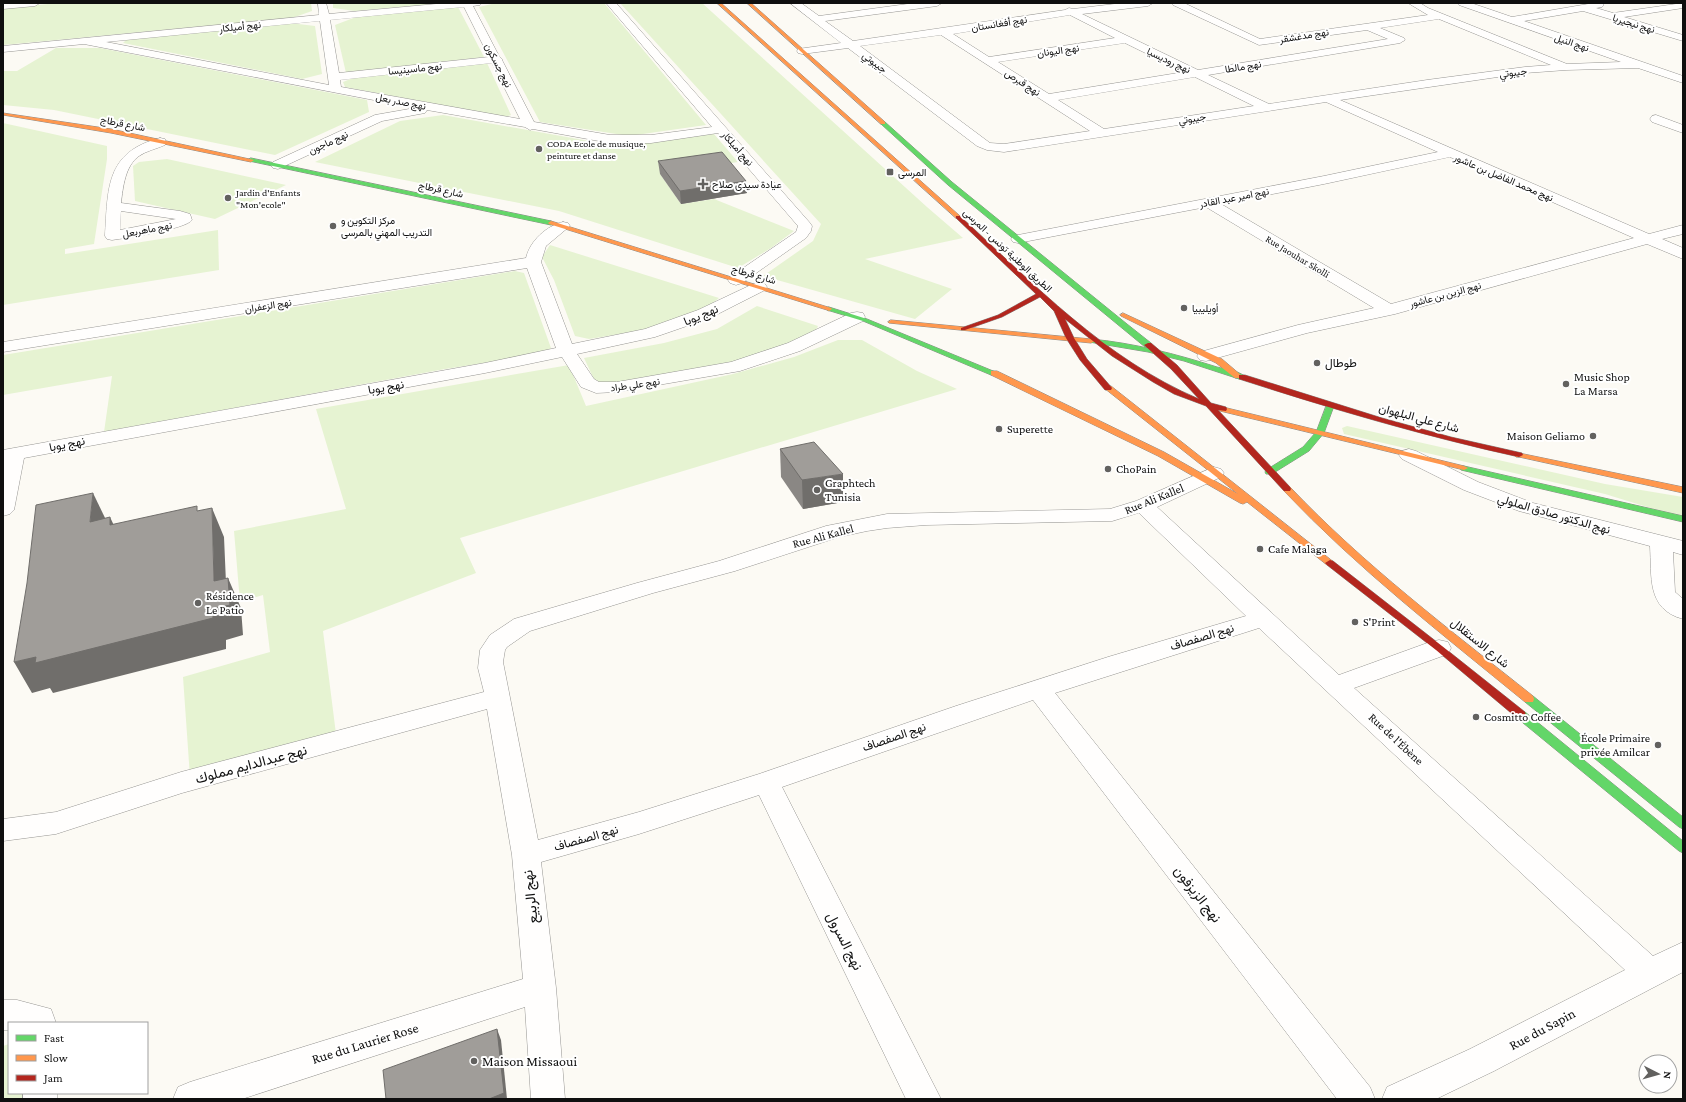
<svg xmlns="http://www.w3.org/2000/svg" width="1686" height="1102" viewBox="0 0 1686 1102" font-family="'Crimson Pro',Vazirmatn,serif">
	<style>
		.green { fill: #e6f3d2 }
		.lines { fill: none; stroke-linecap: round; stroke-linejoin: round }
		.street-casing { stroke: #969592; stroke-width: 1 }
		.fast-casing { stroke: #8c8b89; stroke-width: 1 }
		.slow-casing { stroke: #8c8b89; stroke-width: 1 }
		.jam-casing { stroke: #8c8b89; stroke-width: 1 }
		.street { fill: #fffefd; fill-rule: evenodd }
		.fast { fill: #63d668; fill-rule: evenodd }
		.slow { fill: #ff974d; fill-rule: evenodd }
		.jam { fill: #b3261e; fill-rule: evenodd }
		.wall { fill: #8a8784 }
		.shaded-wall { fill: #706e6b }
		.building { fill: #a09d99; stroke: #706e6b }
		.poi-dot { fill: #62615f; stroke: #fff; stroke-width: 1.5 }
		.labels { text-anchor: middle; stroke-width: 4; stroke-linejoin: round; paint-order: stroke }
		.far-street-label { font-size: 10px; fill: #0f0f0f; stroke: #fff }
		.far-poi-label { font-size: 10px; fill: #0f0f0f; stroke: #fff; text-anchor: start }
		.street-label { font-size: 12px; fill: #0f0f0f; stroke: #fff }
		.poi-label { font-size: 12px; fill: #0f0f0f; stroke: #fff; text-anchor: start }
		.near-street-label { font-size: 14px; fill: #0f0f0f; stroke: #fff }
		.near-poi-label { font-size: 14px; fill: #0f0f0f; stroke: #fff; text-anchor: start }
	</style>
	<rect width="100%" height="100%" fill="#fcfaf4"/>
	<g class="green">
		<path d="M59,3H311L312,11L292,18L3,45V8Z"/>
		<path d="M333,3H445L355,11L333,8Z"/>
		<path d="M496,3H604L706,125L629,136L540,122L479,7Z"/>
		<path d="M620,3H702L927,207L963,238L865,259L952,289L915,319L763,276L813,241L821,224Z"/>
		<path d="M458,7L484,57L346,73L335,25L356,17Z"/>
		<path d="M290,23L315,26L322,74L302,79L123,43L127,39Z"/>
		<path d="M56,48H100L367,100L369,112L275,155L54,110L3,105V71H17Z"/>
		<path d="M487,63L511,115L505,117L345,87L343,82L353,78Z"/>
		<path d="M443,115L617,146L714,134L738,162L660,174L681,204L714,199L794,231L771,248L738,268L559,211L315,162L400,121Z"/>
		<path d="M3,123L107,146V159L94,244L65,249V254L218,230L219,270L3,305Z"/>
		<path d="M167,159L286,185L215,219L135,201L133,166L139,162Z"/>
		<path d="M550,245L719,298L697,316L644,330L589,339L575,336L554,280L542,257Z"/>
		<path d="M515,271L524,273L551,348L543,354L445,369L104,432L112,376L3,395V355Z"/>
		<path d="M757,306L818,326L813,336L756,357L599,390L584,358L664,343L717,329Z"/>
		<path d="M838,340H862L917,371L957,389L460,538L476,573L323,631L336,734L190,777L183,677L270,652L263,595L240,602L234,531L346,509L316,409L569,365L586,406L733,374L794,357Z"/>
		<path d="M1347,426L1605,484L1683,497V518L1605,494L1344,434L1342,428Z"/>
		<path d="M9,1044V1093H23V1099H3V1046Z"/>
	</g>
	<g class="lines">
		<defs>
			<g id="street">
				<path d="M3,3H40L35,6L3,9Z"/>
				<path d="M318,3H326L329,14L447,3H482L480,5L473,6L499,56L502,59V60L534,122L610,135H651L712,127L606,3H616L810,223L812,226L811,231L806,238L742,283L736,285L730,283L728,280L730,277L796,232L798,226L718,133L651,143H610L533,129L530,130L525,127L427,110L425,113L382,121L278,169L273,168L271,165L273,162L375,115L415,108L84,44L3,52V46L319,15ZM464,7L489,57L339,73L330,20ZM320,21L329,85L106,42ZM492,63L520,119L341,87L340,80Z"/>
				<path d="M790,3H801L819,16L915,3H942L937,6L825,21L853,41L1065,10L1069,8L1073,9L1123,3H1153L1148,6L1082,14L1198,70L1388,39L1367,30L1259,45L1173,5L1171,3H1184L1260,39L1428,15L1408,3H1420L1428,8L1567,64L1621,62L1459,5L1457,3H1471L1512,17L1594,3H1602L1604,5L1602,7L1596,8L1613,13L1683,3V8L1624,17L1683,35V41L1583,11L1524,21L1683,76V83L1638,68L1566,70L1525,73L1340,100L1649,234L1683,225V234L1662,239L1683,248V259L1647,244L1395,314L1307,333L1206,361L1200,360L1197,356L1200,352L1298,325L1374,308L1206,207L1018,243L1013,242L1011,239L1013,236L1018,235L1324,176L1438,152L1326,102L1004,152L987,150L977,146L848,48L802,54L798,53L797,51L798,49L841,43ZM1070,15L1115,38L989,57L953,34ZM1439,19L1551,65L1525,67L1427,80L1269,104L1208,75L1400,43L1405,40L1404,38L1380,28ZM941,35L1090,131L1004,144L990,143L860,46ZM1125,43L1184,72L1049,94L998,62ZM1195,77L1254,106L1104,129L1058,100ZM1450,157L1634,238L1391,304L1221,204L1324,184Z"/>
				<path d="M1656,115L1683,125V133L1652,122L1650,119L1652,116Z"/>
				<path d="M160,138L165,139L166,142L165,145C156,149 146,151 139,156C125,166 123,187 121,203L180,211L190,214L192,220C186,229 126,238 112,240L107,239L105,236C108,189 105,152 160,138ZM121,211L176,219L120,230Z"/>
				<path d="M563,222L568,223L570,226L546,246L541,262L572,344L645,329L698,310L753,284L759,282L765,284L767,287L765,290L710,318L655,337L577,354L594,379L599,382H617L731,362L788,343L851,313L857,312L863,313L865,317L863,321L800,351L740,371L617,392L596,393L581,387L562,357L485,373L24,458L14,510L10,514L3,516V450L485,363L556,348L527,268L3,352V342L526,258C530,241 546,226 563,222Z"/>
				<path d="M1409,449L1416,451L1478,482L1533,503L1683,541V555L1673,552L1675,592L1683,599V619C1646,609 1652,576 1650,546L1519,511L1464,490L1402,459L1399,455L1402,451Z"/>
				<path d="M1214,467L1221,469L1224,473L1221,477L1157,507L1339,675L1430,642L1439,640L1448,642L1451,648L1448,654L1354,688L1653,956L1683,942V972L1494,1071L1436,1099H1382L1387,1087L1470,1049L1625,970L1259,628L1055,693L1370,1087L1375,1099H1337L1033,700L782,787L941,1099H906L759,795L639,834L541,862L556,988L565,1099H531L525,1007L242,1099H173L178,1087L190,1082L523,979L512,855L487,709L182,793L56,834L3,841V819L56,812L181,772L484,692L478,668L480,650L490,635L514,619L637,583L719,561L826,526L887,514L1110,509L1136,501ZM1139,513L1246,616L1108,657L956,706L759,774L639,812L538,840L503,662L505,650L507,647L530,631L653,593L735,571L839,537L867,531L887,528L926,525L1112,521Z"/>
				<path d="M3,1000H17L51,1009L56,1023H9V1030H3Z"/>
				<rect x="23" y="1093" width="34" height="6"/>
			</g>
			<g id="fast">
				<path d="M881,122H885L952,182L1127,324L1151,343V347H1145L948,185L881,124Z"/>
				<path d="M251,158L551,221L554,223L551,225L249,161L248,160Z"/>
				<path d="M829,307L867,319L998,373L994,375H991L863,321L827,310V308Z"/>
				<path d="M1091,339C1134,343 1176,354 1217,367C1226,369 1239,371 1246,377L1242,379H1239L1184,361L1148,352L1089,342L1087,341Z"/>
				<path d="M1327,404H1333L1334,406L1324,433L1309,451L1272,474H1266L1265,472L1266,470L1303,447L1316,432Z"/>
				<path d="M1461,466H1464L1683,516V522L1461,470L1460,468Z"/>
				<path d="M1529,695L1533,696L1683,817V829L1679,827L1525,702L1524,699L1525,696Z"/>
				<path d="M1521,711L1525,712L1683,841V853L1679,851L1517,718L1516,715L1517,712Z"/>
			</g>
			<g id="slow">
				<path d="M717,3H721L960,216V218H956Z"/>
				<path d="M747,3H751L885,122V124H881Z"/>
				<path d="M3,113L111,129L254,160L251,162L111,133L3,115Z"/>
				<path d="M551,221L831,308L832,309L829,311L827,310L549,224L548,223Z"/>
				<path d="M1123,313L1222,359L1242,376L1241,378H1235L1216,363L1121,316L1120,315Z"/>
				<path d="M891,320L1091,339L1095,341L1091,343L889,323L888,322Z"/>
				<path d="M991,371H997L1164,452L1238,494L1104,388L1105,386H1111L1335,563L1330,566L1327,565L1247,502L1243,504L1240,503L1158,456L991,375Z"/>
				<path d="M1220,407H1223L1464,466L1468,468L1464,470L1220,411L1219,409Z"/>
				<path d="M1516,453H1519L1683,487V493L1519,457H1516L1515,455Z"/>
				<path d="M1287,486L1290,487C1364,565 1449,629 1533,696L1534,699L1533,702H1525C1442,634 1358,569 1284,491L1283,489Z"/>
			</g>
			<g id="jam">
				<path d="M956,216H960C1034,284 1105,359 1199,399L1171,369L1144,345L1148,343H1151L1177,365L1211,403L1226,407L1227,409L1226,411L1218,410L1290,487L1291,489L1290,491H1284L1206,406L1174,394L1153,382L1112,356L1065,319L1074,338L1087,359L1112,388L1111,390H1105L1080,360L1066,338L1054,311L1040,297L1002,317L965,330H961V328L998,315L1036,294L956,218Z"/>
				<path d="M1239,375H1245L1382,418L1451,437L1522,453L1523,455L1519,457C1424,436 1332,409 1239,379Z"/>
				<path d="M1330,560L1333,561L1442,646L1525,712L1526,715L1525,718L1521,719L1517,718L1436,650L1327,565L1325,563Z"/>
			</g>
		</defs>
		<use href="#street" class="street-casing"/>
		<use href="#fast" class="fast-casing"/>
		<use href="#slow" class="slow-casing"/>
		<use href="#jam" class="jam-casing"/>
		<use href="#street" class="street"/>
		<use href="#fast" class="fast"/>
		<use href="#slow" class="slow"/>
		<use href="#jam" class="jam"/>
	</g>
	<g class="wall">
		<path d="M658,161L746,181L747,193L681,204L660,174Z"/>
		<path d="M780,449L843,502L803,509L781,477Z"/>
	</g>
	<g class="shaded-wall">
		<path d="M746,181L747,193L681,204L680,191Z"/>
		<path d="M843,474V502L803,509L802,480Z"/>
		<path d="M93,493L107,522H90Z"/>
		<path d="M212,508L224,537L227,606L228,578L241,608L243,635L226,640V649L53,693L50,688L32,693L14,662L213,609L214,581Z"/>
		<path d="M110,517L124,547L110,525Z"/>
		<path d="M497,1029L501,1040L507,1099H489Z"/>
	</g>
	<g class="building">
		<path d="M722,152L746,181L680,191L658,161Z"/>
		<path d="M814,442L843,474L802,480L780,449Z"/>
		<path d="M93,493L90,522L110,517V525L197,506V511L212,508L214,581L228,578L230,605L213,609V618L35,663L36,657L14,662L27,583L36,505Z"/>
		<path d="M497,1029L504,1093L489,1099H386L383,1070Z"/>
	</g>
	<g class="poi-dot">
		<circle cx="539" cy="149" r="4"/>
		<rect x="886" y="168" width="8" height="8" rx="2"/>
		<path d="M701 178h4v4h4v4h-4v4h-4v-4h-4v-4h4z"/>
		<circle cx="228" cy="198" r="4"/>
		<circle cx="333" cy="226" r="4"/>
		<circle cx="1184" cy="308" r="4"/>
		<circle cx="1317" cy="363" r="4"/>
		<circle cx="1566" cy="384" r="4"/>
		<circle cx="999" cy="429" r="4"/>
		<circle cx="1593" cy="436" r="4"/>
		<circle cx="1108" cy="469" r="4"/>
		<circle cx="817" cy="490" r="4"/>
		<circle cx="1260" cy="549" r="4"/>
		<circle cx="198" cy="603" r="4"/>
		<circle cx="1355" cy="622" r="4"/>
		<circle cx="1476" cy="717" r="4"/>
		<circle cx="1658" cy="745" r="4"/>
		<circle cx="474" cy="1061" r="4"/>
	</g>
	<g class="labels">
		<g class="far-street-label">
			<text transform="translate(999 23) rotate(-9)" y="4">نهج أفغانستان</text>
			<text transform="translate(1634 23) rotate(17)" y="4">نهج نيجيريا</text>
			<text transform="translate(240 26) rotate(-6)" y="4">نهج أميلكار</text>
			<text transform="translate(1304 35) rotate(-9)" y="4">نهج مدغشقر</text>
			<text transform="translate(1572 42) rotate(19)" y="4">نهج النيل</text>
			<text transform="translate(1058 50) rotate(-8)" y="4">نهج اليونان</text>
			<text transform="translate(1169 60) rotate(25)" y="4">نهج روديسيا</text>
			<text transform="translate(875 62) rotate(37)" y="4">جيبوتي</text>
			<text transform="translate(499 65) rotate(63)" y="4">نهج جسكون</text>
			<text transform="translate(1243 66) rotate(-9)" y="4">نهج مالطا</text>
			<text transform="translate(415 68) rotate(-6)" y="4">نهج ماسينيسا</text>
			<text transform="translate(1513 72) rotate(-7)" y="4">جيبوتي</text>
			<text transform="translate(1023 82) rotate(33)" y="4">نهج قبرص</text>
			<text transform="translate(401 101) rotate(11)" y="4">نهج صدر بعل</text>
			<text transform="translate(1192 118) rotate(-9)" y="4">جيبوتي</text>
			<text transform="translate(123 123) rotate(11)" y="4">شارع قرطاج</text>
			<text transform="translate(328 142) rotate(-25)" y="4">نهج ماجون</text>
			<text transform="translate(738 148) rotate(49)" y="4">نهج أميلكار</text>
			<text transform="translate(1504 177) rotate(23)" y="4">نهج محمد الفاضل بن عاشور</text>
			<text transform="translate(441 189) rotate(12)" y="4">شارع قرطاج</text>
			<text transform="translate(1234 197) rotate(-11)" y="4">نهج امير عبد القادر</text>
			<text transform="translate(147 229) rotate(-11)" y="4">نهج ماهربعل</text>
			<text transform="translate(1008 250) rotate(43)" y="4">الطريق الوطنية تونس - المرسى</text>
			<text transform="translate(1298 256) rotate(31)" y="4">Rue Jaouhar Skolli</text>
			<text transform="translate(754 274) rotate(16)" y="4">شارع قرطاج</text>
			<text transform="translate(1445 294) rotate(-15)" y="4">نهج الزين بن عاشور</text>
			<text transform="translate(268 305) rotate(-9)" y="4">نهج الزعفران</text>
			<text transform="translate(635 384) rotate(-8)" y="4">نهج علي طراد</text>
		</g>
		<g class="far-poi-label">
			<text x="547" y="147">CODA Ecole de musique,<tspan x="547" dy="12">peinture et danse</tspan></text>
			<text x="898" y="176">المرسى</text>
			<text x="712" y="188">عيادة سيدى صلاح</text>
			<text x="236" y="196">Jardin d'Enfants<tspan x="236" dy="12">"Mon'ecole"</tspan></text>
			<text x="341" y="224">مركز التكوين و<tspan x="341" dy="12">التدريب المهني بالمرسى</tspan></text>
			<text x="1192" y="312">أويليبيا</text>
		</g>
		<g class="street-label">
			<text transform="translate(701 315) rotate(-23)" y="4">نهج يوبا</text>
			<text transform="translate(386 387) rotate(-10)" y="4">نهج يوبا</text>
			<text transform="translate(1419 418) rotate(15)" y="4">شارع علي البلهوان</text>
			<text transform="translate(67 444) rotate(-11)" y="4">نهج يوبا</text>
			<text transform="translate(1154 499) rotate(-22)" y="4">Rue Ali Kallel</text>
			<text transform="translate(1554 514) rotate(16)" y="4">نهج الدكتور صادق الملولي</text>
			<text transform="translate(823 536) rotate(-15)" y="4">Rue Ali Kallel</text>
			<text transform="translate(1202 637) rotate(-17)" y="4">نهج الصفصاف</text>
			<text transform="translate(1480 643) rotate(39)" y="4">شارع الاستقلال</text>
			<text transform="translate(894 737) rotate(-19)" y="4">نهج الصفصاف</text>
			<text transform="translate(1396 739) rotate(43)" y="4">Rue de l'Ébène</text>
			<text transform="translate(586 838) rotate(-16)" y="4">نهج الصفصاف</text>
		</g>
		<g class="poi-label">
			<text x="1325" y="367">طوطال</text>
			<text x="1574" y="381">Music Shop<tspan x="1574" dy="14">La Marsa</tspan></text>
			<text x="1007" y="433">Superette</text>
			<text x="1585" y="440" text-anchor="end">Maison Geliamo</text>
			<text x="1116" y="473">ChoPain</text>
			<text x="825" y="487">Graphtech<tspan x="825" dy="14">Tunisia</tspan></text>
			<text x="1268" y="553">Cafe Malaga</text>
			<text x="206" y="600">Résidence<tspan x="206" dy="14">Le Patio</tspan></text>
			<text x="1363" y="626">S'Print</text>
			<text x="1484" y="721">Cosmitto Coffee</text>
			<text x="1650" y="742" text-anchor="end">École Primaire<tspan x="1650" dy="14">privée Amilcar</tspan></text>
		</g>
		<g class="near-street-label">
			<text transform="translate(251 764) rotate(-15)" y="5">نهج عبدالدايم مملوك</text>
			<text transform="translate(1198 894) rotate(52)" y="5">نهج الزيزفون</text>
			<text transform="translate(530 897) rotate(-96)" y="5">نهج الربيع</text>
			<text transform="translate(845 941) rotate(63)" y="5">نهج السرول</text>
			<text transform="translate(1542 1029) rotate(-28)" y="5">Rue du Sapin</text>
			<text transform="translate(365 1043) rotate(-17)" y="5">Rue du Laurier Rose</text>
		</g>
		<g class="near-poi-label">
			<text x="482" y="1066">Maison Missaoui</text>
		</g>
	</g>
	<rect width="1686" height="1102" fill="none" stroke="#0f0f0f" stroke-width="8"/>
	<rect x="8" y="1022" width="140" height="72" fill="#ffffff" stroke="#9f9f9f"/>
	<rect x="16" y="1035" width="20" height="6" fill="#63d668" stroke="#9f9f9f"/>
	<text x="44" y="1042" font-size="12" fill="#0f0f0f">Fast</text>
	<rect x="16" y="1055" width="20" height="6" fill="#ff974d" stroke="#9f9f9f"/>
	<text x="44" y="1062" font-size="12" fill="#0f0f0f">Slow</text>
	<rect x="16" y="1075" width="20" height="6" fill="#b3261e" stroke="#9f9f9f"/>
	<text x="44" y="1082" font-size="12" fill="#0f0f0f">Jam</text>
	<g transform="translate(1658 1074) rotate(96)"><circle r="19" fill="#ffffff" stroke="#9f9f9f"/>
	<path d="M0-3L7 15L0 10L-7 15Z" fill="#62615f"/>
	<text y="-6" font-size="11" font-weight="bold" text-anchor="middle" fill="#0f0f0f">N</text>
	</g>
</svg>
